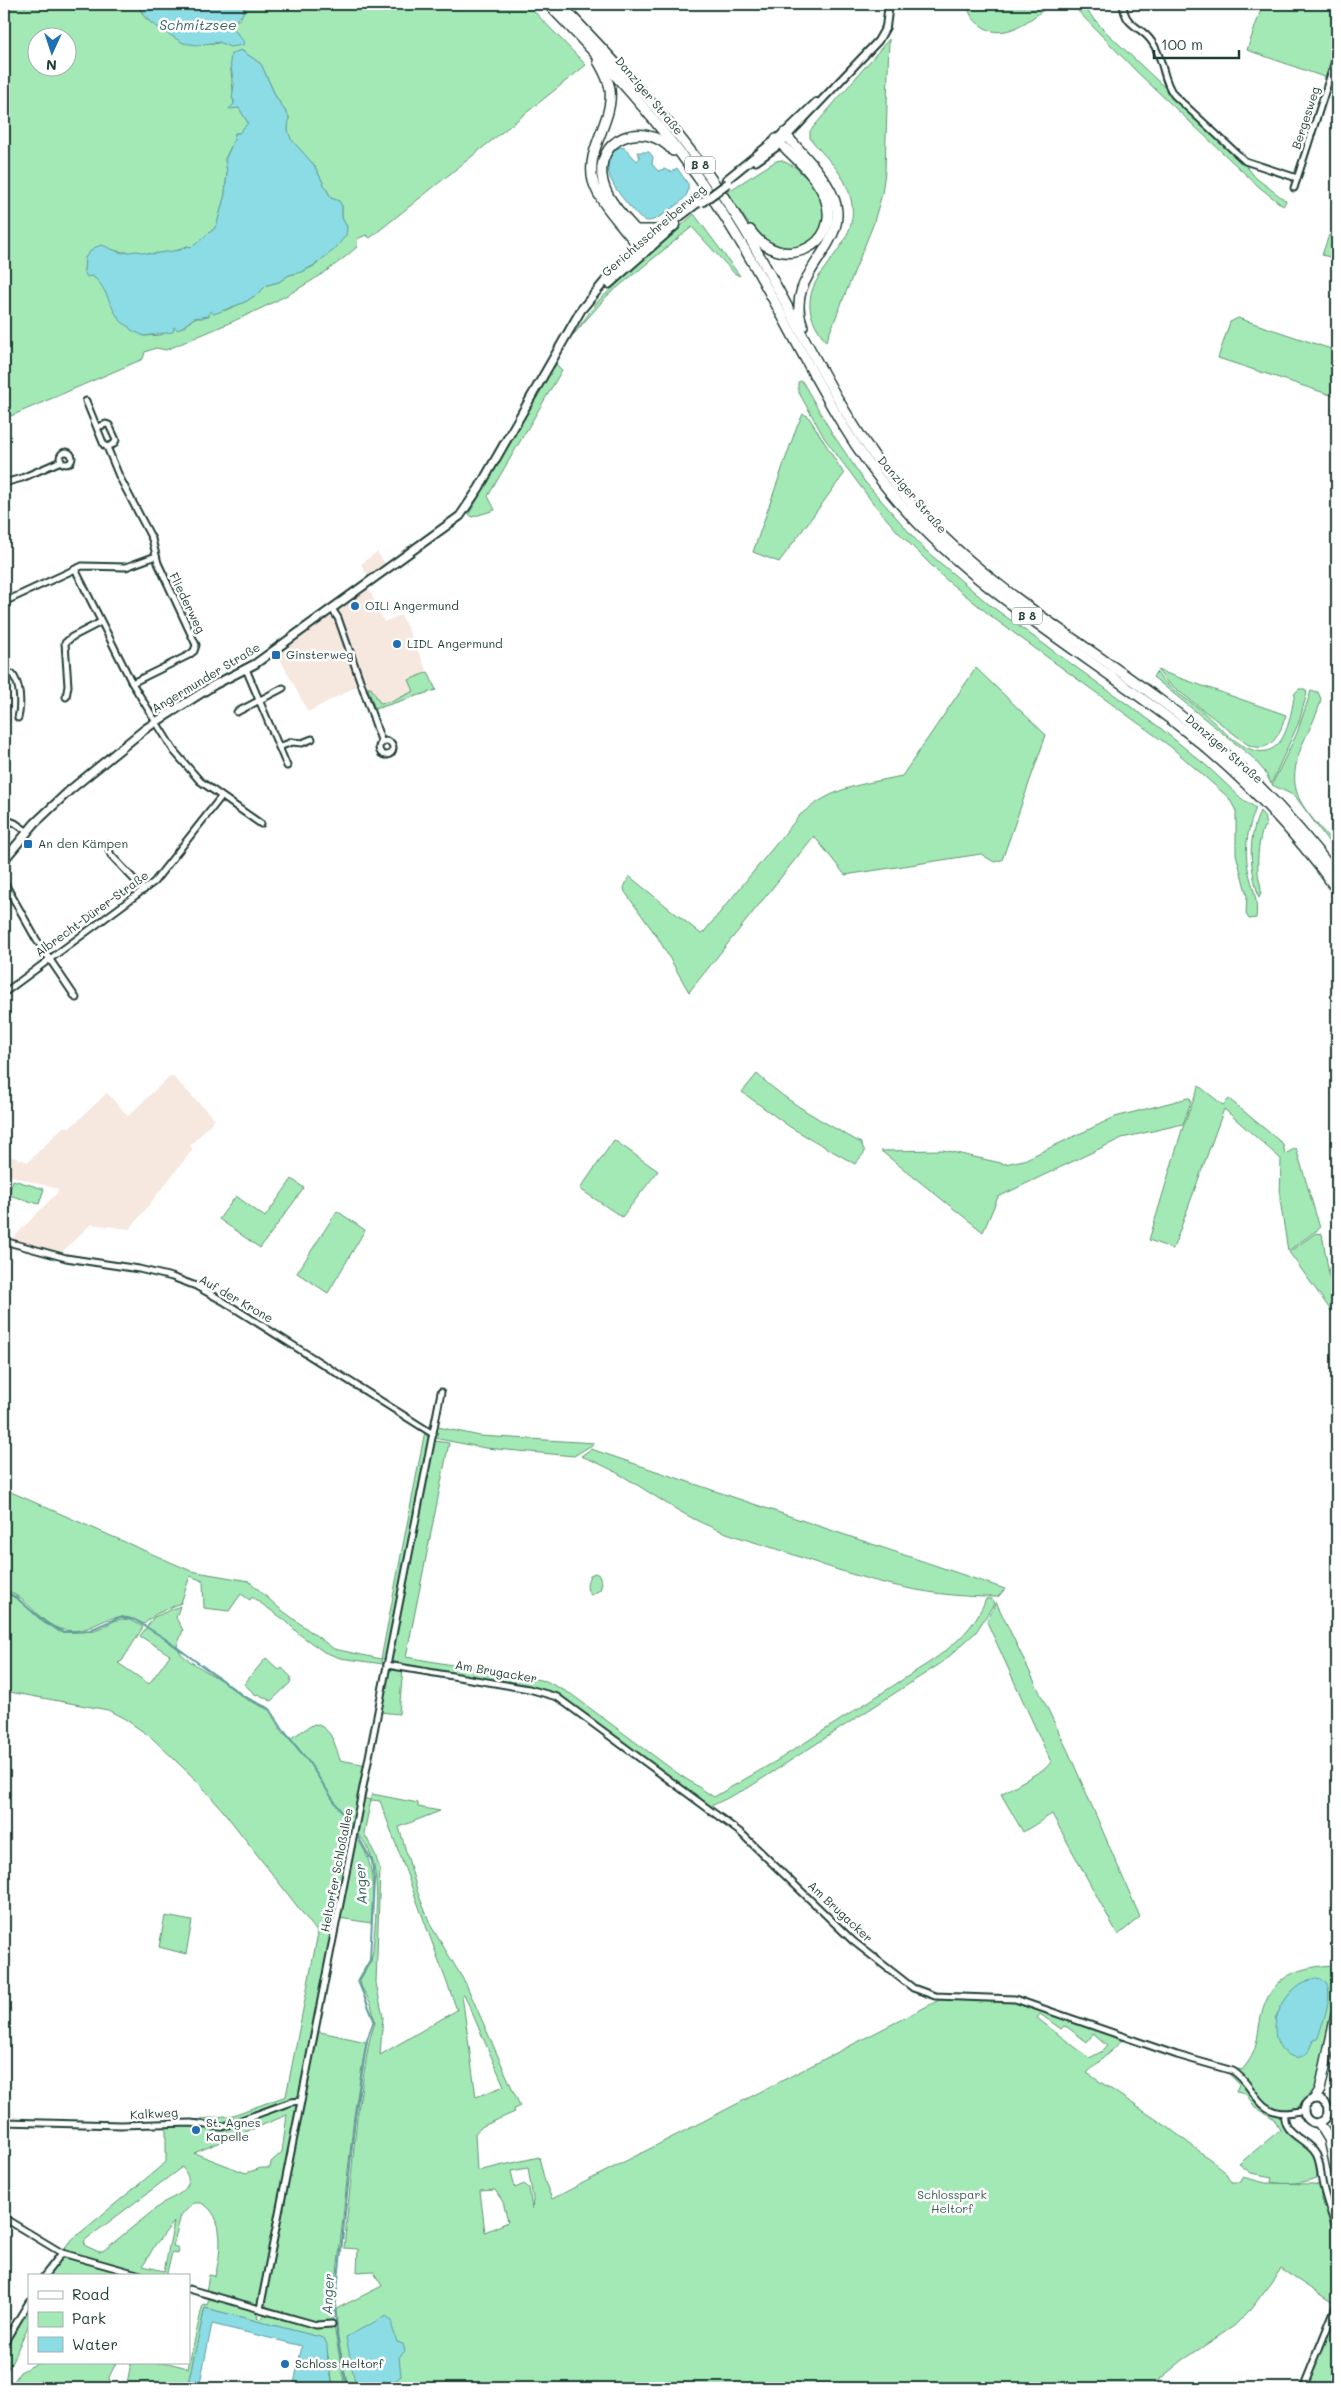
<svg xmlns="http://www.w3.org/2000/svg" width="1341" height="2392" viewBox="0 0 1341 2392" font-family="Mali,sans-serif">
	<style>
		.built { fill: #f6e7df }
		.green { fill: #a3e9b5; stroke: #619374; fill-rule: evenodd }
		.water { fill: #8bdce4; stroke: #609c9e }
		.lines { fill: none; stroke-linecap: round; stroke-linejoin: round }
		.stream { stroke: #609c9e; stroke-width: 2 }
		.minor-casing { stroke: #1f3d34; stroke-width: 9 }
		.tertiary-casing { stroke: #1f3d34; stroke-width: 10 }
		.secondary-casing { stroke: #1f3d34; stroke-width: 11 }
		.trunk-casing { stroke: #1f3d34; stroke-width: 12 }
		.minor { stroke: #fff; stroke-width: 5 }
		.tertiary { stroke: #fff; stroke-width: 6 }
		.secondary { stroke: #fff; stroke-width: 7 }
		.trunk { stroke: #fff; stroke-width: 9 }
		.secondary-bridge-casing { stroke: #1f3d34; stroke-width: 11; stroke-linecap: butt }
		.secondary-bridge { stroke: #fff; stroke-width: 7 }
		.poi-dot { fill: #1f6fb2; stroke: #fff; stroke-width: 2 }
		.labels { text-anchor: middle; stroke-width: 5; stroke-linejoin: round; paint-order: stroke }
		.shield { fill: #fff; stroke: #627771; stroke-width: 1 }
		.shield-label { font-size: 11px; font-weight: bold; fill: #1f3d34 }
		.street-label { font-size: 12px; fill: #1f3d34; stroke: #fff }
		.poi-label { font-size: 12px; fill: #1f3d34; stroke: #fff; text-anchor: start }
		.park-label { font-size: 12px; fill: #395f4e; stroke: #fff }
		.water-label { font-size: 14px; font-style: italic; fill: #3a6560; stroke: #fff }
	</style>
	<rect width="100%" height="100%" fill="#fff"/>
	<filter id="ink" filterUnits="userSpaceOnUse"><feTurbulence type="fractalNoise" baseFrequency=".02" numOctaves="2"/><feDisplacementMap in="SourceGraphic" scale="10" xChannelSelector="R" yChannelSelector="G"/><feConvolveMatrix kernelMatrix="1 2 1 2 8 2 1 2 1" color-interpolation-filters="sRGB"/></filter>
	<g filter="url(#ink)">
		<g class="built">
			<path d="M377,552L386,565L369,578L361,564Z"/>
			<path d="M368,587L384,622L401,615L436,690L370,711L337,610Z"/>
			<path d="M328,617L337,619L359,685L308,712L277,653Z"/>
			<path d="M170,1076H172L215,1119L190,1146L193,1149L130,1229L91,1224L59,1255L9,1242L57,1193L58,1189L4,1174V1154L28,1162L63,1127H71L107,1093L128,1116Z"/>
		</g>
		<g class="green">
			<path d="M4,4H136L146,19L154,23L163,32L214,44L240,37L232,27V23L240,19L247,4H527L586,65L370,238L366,235L357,239V247C302,296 233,321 166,350L156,348L145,352L143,359L4,419ZM38,38H68V68H38ZM241,50L261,64L276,97L289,117L288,130L291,140L314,165L331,198L339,201L342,206V218L347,227L316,265L302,272L289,275L279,282L267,285L259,293L245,302L226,310L210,311L203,318H194L184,327H174L161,335L144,336L119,319L100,281L84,272L85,258L94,248C122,250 160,262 187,246L192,247L214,229L217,224L225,194L227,172L225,159L234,140L235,133H239L248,123L239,108L232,106L234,104C234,93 229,64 231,55Z"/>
			<path d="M968,4H1052C1031,18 1004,45 979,24C972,19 968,12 968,4Z"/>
			<path d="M1071,4H1081L1103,29L1243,162L1256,178L1286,201L1283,206L1258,186L1137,72Z"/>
			<path d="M1263,4H1337V47L1327,78L1247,50Z"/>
			<path d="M889,39L885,172L882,194L873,225L826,342C819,331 811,321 810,307C807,264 871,244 847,187C840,169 822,154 810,138V131Z"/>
			<path d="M781,160L795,167L816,188L825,209L821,228L814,240L804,247L784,251L757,236L727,192L776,161Z"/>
			<path d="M694,214L740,276L734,273L692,227L607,296L573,335L599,300Z"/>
			<path d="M1329,235L1337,237V259L1322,255Z"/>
			<path d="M1238,318L1337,351V397L1218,358L1230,322Z"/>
			<path d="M556,364L562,370L488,496L495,510L472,517L469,514Z"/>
			<path d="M802,381L832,433L865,482L924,549L991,606L1159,727L1208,767L1242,799L1256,808C1247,830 1243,853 1250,877C1254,891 1258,903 1256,918L1249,919L1246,914L1247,896L1236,854V811L1229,798L1171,747L996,620L944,578L896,530L873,503L825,439L798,391V382Z"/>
			<path d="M803,414L808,416L844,474L779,562L753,552L797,426Z"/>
			<path d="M976,668L1046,735L1002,860L994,862L981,854L845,875L814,836L689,992L658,938L625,892L624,888L629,876L701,934L703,933L800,815C835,786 860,785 902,776Z"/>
			<path d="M1157,670L1286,715C1280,734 1271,756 1247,744L1167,682Z"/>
			<path d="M428,672L436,690L375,709L368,688H371L380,703L393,701L414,691L409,680Z"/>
			<path d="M1156,672C1168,689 1188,699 1203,712C1221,728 1261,775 1283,737C1290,724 1292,707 1295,693L1299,689H1305L1307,693L1299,722L1271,784L1265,772L1252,757L1153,677Z"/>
			<path d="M1311,691L1318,692L1321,699C1318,714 1309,729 1303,743C1281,796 1306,808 1337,848V853L1295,796L1272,785L1297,733Z"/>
			<path d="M1260,811L1264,816L1266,826L1263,828C1259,842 1257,856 1258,871C1258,880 1264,890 1259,898C1250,866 1247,842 1260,811Z"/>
			<path d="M757,1074C789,1104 824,1122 861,1143L865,1152L855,1164L790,1127L742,1092Z"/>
			<path d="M1199,1086L1223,1105L1229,1099L1283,1144L1285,1154L1296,1148L1320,1228L1288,1251L1280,1200L1281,1159L1224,1109L1173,1249L1149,1240L1182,1130Z"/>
			<path d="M1188,1098H1190L1191,1102L1183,1124L1122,1138L998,1197L983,1232L881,1151L943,1150L1005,1164L1024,1160L1115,1117Z"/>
			<path d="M614,1140L658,1171L622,1217L580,1189Z"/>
			<path d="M292,1179L304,1188L260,1248L219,1219L236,1196L265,1217Z"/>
			<path d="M13,1180L44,1189L39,1204L9,1195Z"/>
			<path d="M337,1211L365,1230L328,1293L297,1273Z"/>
			<path d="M1316,1233L1322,1234L1337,1319L1289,1252Z"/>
			<path d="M438,1427L480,1436L595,1443L574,1456L485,1448L434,1438Z"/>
			<path d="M425,1431L429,1439L387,1658L381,1659L383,1664L340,1658L324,1652L299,1634L286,1621L252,1597L250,1600L241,1594L229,1611L204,1608L203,1581L190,1576L181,1603L156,1614L144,1624C106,1602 96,1639 60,1629C43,1624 31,1605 17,1596C13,1593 8,1591 4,1589V1489L191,1571L249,1581L279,1608L334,1649L381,1659Z"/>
			<path d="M435,1441L449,1443L406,1657L546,1681L571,1694L677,1773L714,1797L778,1760L930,1662C956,1644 974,1628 986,1599H992L994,1604L976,1632L943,1662L748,1788L709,1807L557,1696L396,1665L391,1661L432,1443Z"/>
			<path d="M591,1449L1005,1589L998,1597C919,1598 852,1576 780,1550C751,1541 721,1533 694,1519C656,1500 621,1470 581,1456Z"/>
			<path d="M595,1573L599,1575L602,1583L600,1590L591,1595C585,1589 587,1582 590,1575Z"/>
			<path d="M4,1592L17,1599L59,1632C69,1632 81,1633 91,1631C115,1625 117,1610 143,1627L122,1661L118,1663L149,1684L170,1655L140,1636L154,1617L180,1606L176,1618L183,1630L177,1646L181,1654L191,1662L222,1681L244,1698L269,1710L282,1732L291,1738L314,1724C332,1727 335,1745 340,1760L367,1765L301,2093L293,2100L221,2125L187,2121L233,2115L286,2096L318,1933L224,1812L197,1781L152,1738L125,1719L108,1710L4,1691Z"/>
			<path d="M996,1602L1068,1751L1140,1917L1118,1935L1052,1814L1023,1832L1001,1794L1046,1768L1051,1762L987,1622Z"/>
			<path d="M266,1658L279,1670L282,1668L291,1677L290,1683L271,1701L258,1694L256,1695L244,1684Z"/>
			<path d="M390,1668H403L399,1714L379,1712L388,1670Z"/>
			<path d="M372,1794L418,1803V1807L440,1811L399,1827L418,1893L431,1926L466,1984L520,2106L514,2109L515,2112L483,2126L475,2133L477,2171L539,2157L545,2182L552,2199L943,1998L1012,1999L1125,2038L1087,2073L1169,2128L1224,2170L1231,2182H1240L1242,2177L1266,2183L1314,2184L1322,2186L1337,2233L1336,2305L1281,2269L1251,2309L1234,2326L1183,2360L1149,2388H348L338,2338L336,2309L382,2286L373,2271L357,2272L358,2249L344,2248L357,2117L369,2042L375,2022L371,2004L361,1986L360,1980L371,1961L373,1951C375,1914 386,1861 356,1832L362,1798L371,1800ZM371,1800L380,1801L457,2010L380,2055L383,2017L376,1983L380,1870L375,1854L364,1833ZM464,1994L504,2086L476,2097L462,1995ZM1040,2014L1061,2029L1064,2026L1067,2027L1087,2042L1093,2034L1107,2046L1101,2052L1089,2058L1037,2018ZM528,2168L533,2199L532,2209L529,2188L524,2184L515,2188L511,2171ZM495,2190L503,2202L508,2222L485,2232L480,2191Z"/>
			<path d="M355,1836C376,1861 374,1892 371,1923L339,1918Z"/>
			<path d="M165,1916L192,1921L186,1954L159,1947Z"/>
			<path d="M1337,1965V1998L1319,2089L1312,2097L1295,2109L1283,2110L1271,2107L1265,2105L1246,2081L1219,2065L1242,2070C1259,2050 1256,2040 1261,2017C1270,1975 1300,1966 1337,1965ZM1310,1979L1314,2038L1309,2051L1275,2018L1291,1992Z"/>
			<path d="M316,2031L366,2042L354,2116L333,2310V2322L321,2325L267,2309V2306L263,2303Z"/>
			<path d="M1225,2070L1241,2077L1253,2097L1277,2113L1283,2122L1309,2147L1317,2159L1318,2172L1316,2178C1303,2183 1286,2185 1271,2182L1272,2177L1251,2173L1239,2164L1280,2130L1273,2118L1255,2107L1246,2094L1236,2092L1239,2084Z"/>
			<path d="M291,2103L298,2107L260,2302L254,2306L206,2292L209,2275L215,2276C221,2255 226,2214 201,2203H194L181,2215L173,2246L179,2248L178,2254L172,2253L166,2276H149L63,2251L69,2242L166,2162V2125L190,2123L212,2127L213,2132ZM287,2115L282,2152L271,2162L270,2168H261L246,2173L194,2153ZM182,2167C199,2187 178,2195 164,2202L103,2251L99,2252L84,2245L85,2240ZM174,2222L164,2271L143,2266L155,2245Z"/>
			<path d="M64,2256L135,2276H46L58,2259Z"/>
			<path d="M210,2297L252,2309L258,2315L257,2318L261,2319L266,2313L334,2326L345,2388H334C331,2378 327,2342 323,2338L205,2308L187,2388H126L131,2363H168L188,2368L203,2304L207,2305Z"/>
			<path d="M29,2303V2324L12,2362L4,2375V2344Z"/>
			<path d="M1337,2307V2388H1316L1308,2380Z"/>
			<path d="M38,2363H116L109,2377L111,2388H18L13,2383L20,2372Z"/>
		</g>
		<g class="water">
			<path d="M136,4H247L243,9V14L232,23V27L244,42L243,45L230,47L219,42L197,45L183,43L151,23Z"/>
			<path d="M241,50L261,64L276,97L289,117L288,130L291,139L314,165L331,198L339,201L342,206V218L347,227L346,235L335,249L316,264L302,272L289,275L279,282L267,285L259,293L245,302L214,314L210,311L209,316L194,318L178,330L174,327L173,332L144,336L131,330C129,325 124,325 120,320C109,307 107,286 92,276L87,277L84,272L85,258L93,248L102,245L121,253L137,251L151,254L180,250L187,246L192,247L214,229L217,224L225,194L227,172L225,160L234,140L235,133H239L248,123L239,108L229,109L234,104V100L232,99L234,84L230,62L231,54Z"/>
			<path d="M619,147L625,148L637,161L640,158L637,152H649L653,157L652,164L658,171L664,169L671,172L677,168L688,184C690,194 683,201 675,206C668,211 657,221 648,221C640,221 635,212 630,207C617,192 594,164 619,147Z"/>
			<path d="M1316,1978C1341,1980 1322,2023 1318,2038L1314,2039C1305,2079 1256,2047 1283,2003C1291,1990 1301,1981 1316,1978Z"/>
			<path d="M205,2308L324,2338L327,2344L328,2366L334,2388H293L302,2346L212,2324L199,2388H187Z"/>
			<path d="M386,2316L392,2321V2326L397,2342L403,2344L405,2351L399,2357L401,2376L387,2388H356L346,2337Z"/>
		</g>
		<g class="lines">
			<g class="stream">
				<path d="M4,1591L17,1598L45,1623L63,1632L90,1630L120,1617L135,1620L164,1638L245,1697L270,1709L283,1730L308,1761L353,1830"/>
				<path d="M347,2388L337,2338L335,2309L355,2117L367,2040L374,2020L358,1981L370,1960L374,1880L372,1861L356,1833"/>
			</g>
			<defs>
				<g id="minor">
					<path d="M1123,4C1125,28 1141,25 1152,42C1164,58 1162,80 1174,95L1245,161L1297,178"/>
					<path d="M1294,188L1337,55"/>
					<path d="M86,401L104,445L107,447L119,476L152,539L158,563L196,645L194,651L189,655L132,683"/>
					<path d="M98,427L106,424L109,425L116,440L114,444L107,447"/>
					<circle cx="66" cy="458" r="6"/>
					<path d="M4,483L22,478L61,461"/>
					<path d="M75,569L132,683L174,751L200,781L261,824"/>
					<path d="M4,602L82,566L126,567L156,556"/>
					<path d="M332,609L338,618L382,743"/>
					<path d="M246,669L287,766"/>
					<path d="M4,675L12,674C21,684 21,706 18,718"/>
					<path d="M66,697L68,686L65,643L72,637L101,622"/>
					<path d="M237,712L283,688"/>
					<circle cx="386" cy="748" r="7"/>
					<path d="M279,747L292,742L302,743L312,739"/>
					<path d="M4,819L15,823L28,832"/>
					<path d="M107,844L111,855L144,890"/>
					<path d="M4,882L36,939L76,998"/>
					<path d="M4,993L154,882L221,797"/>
					<path d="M4,1241L66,1258L139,1269L172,1277L196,1286L223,1301L433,1434"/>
					<path d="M387,1665L529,1689L557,1697L741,1833L853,1941L913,1988L935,1996L1015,1999L1177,2055L1233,2071C1253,2083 1256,2112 1284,2113C1290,2113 1297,2111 1304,2111"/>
					<path d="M1284,2113C1281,2133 1304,2138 1314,2151C1321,2159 1320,2171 1322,2181C1325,2198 1331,2214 1337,2230"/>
					<path d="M4,2122L121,2125L191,2123L222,2127L291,2102L301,2101"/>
					<path d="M4,2218L62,2253L144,2276"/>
					<path d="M44,2276L62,2253"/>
					<path d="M189,2289L316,2325L332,2324"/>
					<path d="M260,2309L441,1392"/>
					<path d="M4,2343L29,2302"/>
					<path d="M1303,2388L1337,2304"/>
				</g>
				<g id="tertiary">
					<path d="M784,133L816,102"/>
					<path d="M780,144L878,41L886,27L889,4"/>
				</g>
				<g id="secondary">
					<path d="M756,161L780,144"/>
					<path d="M726,180L784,133"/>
					<path d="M609,284L676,225"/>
					<path d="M4,860L35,823L70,790L145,729L214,685L255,664L460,516L479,488L581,310L606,280L640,248L700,201"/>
					<circle cx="1316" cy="2111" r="12"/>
					<path d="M1328,2110L1337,2111"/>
				</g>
				<g id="trunk">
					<path d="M548,4C623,81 689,154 744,248C796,334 834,429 901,505C979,593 1081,651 1174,722C1237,770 1291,826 1337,890"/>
					<path d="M560,4C627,74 694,145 744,229C799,320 839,421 910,502C979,581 1072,636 1156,697C1226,748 1285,807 1337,876"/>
					<path d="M598,61C603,70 608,78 610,89C614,121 585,149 593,181C600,206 629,231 643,253"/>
					<path d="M784,133C799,150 824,174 833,196C855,246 781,272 803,326"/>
					<path d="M637,230H663"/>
					<path d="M750,230C781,275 843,246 825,198C816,174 793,157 776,139"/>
					<path d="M650,247C636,227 609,207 603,182C593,138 644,118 673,151"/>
					<path d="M1315,2098L1320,2090L1337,2010"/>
					<path d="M1319,2123L1329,2139L1337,2177"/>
				</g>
			</defs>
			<use href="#minor" class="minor-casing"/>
			<use href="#tertiary" class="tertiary-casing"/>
			<use href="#secondary" class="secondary-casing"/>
			<use href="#trunk" class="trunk-casing"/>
			<use href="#minor" class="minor"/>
			<use href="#tertiary" class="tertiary"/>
			<use href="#secondary" class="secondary"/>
			<use href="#trunk" class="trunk"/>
			<defs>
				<path id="secondary-bridge" d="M701,203L728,183"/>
			</defs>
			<use href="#secondary-bridge" class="secondary-bridge-casing"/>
			<use href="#secondary-bridge" class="secondary-bridge"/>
		</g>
	</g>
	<g class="poi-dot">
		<circle cx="355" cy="606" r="5"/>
		<circle cx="397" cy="644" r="5"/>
		<rect x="271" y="650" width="10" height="10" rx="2.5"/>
		<rect x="23" y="839" width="10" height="10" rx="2.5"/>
		<circle cx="196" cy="2130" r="5"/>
		<circle cx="285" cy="2364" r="5"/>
	</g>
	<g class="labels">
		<g class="shield">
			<rect x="685" y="156.5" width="30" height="17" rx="4"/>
			<rect x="1012" y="607.5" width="30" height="17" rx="4"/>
		</g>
		<g class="shield-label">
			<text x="700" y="169">B 8</text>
			<text x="1027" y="620">B 8</text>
		</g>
		<g class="street-label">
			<text transform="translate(649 96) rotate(50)" y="4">Danziger Straße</text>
			<text transform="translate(1306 118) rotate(-72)" y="4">Bergesweg</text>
			<text transform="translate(654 231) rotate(-41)" y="4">Gerichtsschreiberweg</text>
			<text transform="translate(912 495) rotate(49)" y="4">Danziger Straße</text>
			<text transform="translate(187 603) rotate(64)" y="4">Fliederweg</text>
			<text transform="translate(206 678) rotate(-31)" y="4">Angermunder Straße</text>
			<text transform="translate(1224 749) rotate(41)" y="4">Danziger Straße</text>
			<text transform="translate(92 914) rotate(-36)" y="4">Albrecht-Dürer-Straße</text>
			<text transform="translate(236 1299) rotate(30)" y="4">Auf der Krone</text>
			<text transform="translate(496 1672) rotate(10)" y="4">Am Brugacker</text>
			<text transform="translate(337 1870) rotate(-79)" y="4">Heltorfer Schloßallee</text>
			<text transform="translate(840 1912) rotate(43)" y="4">Am Brugacker</text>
			<text transform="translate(154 2114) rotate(-3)" y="4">Kalkweg</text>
		</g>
		<g class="poi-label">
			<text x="365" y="610">OIL! Angermund</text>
			<text x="407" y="648">LIDL Angermund</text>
			<text x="286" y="659">Ginsterweg</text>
			<text x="38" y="848">An den Kämpen</text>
			<text x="206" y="2127">St. Agnes<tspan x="206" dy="14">Kapelle</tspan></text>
			<text x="295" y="2368">Schloss Heltorf</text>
		</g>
		<g class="park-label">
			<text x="952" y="2199">Schlosspark<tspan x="952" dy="14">Heltorf</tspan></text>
		</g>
		<g class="water-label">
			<text x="198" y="30">Schmitzsee</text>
			<text transform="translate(361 1884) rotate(-93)" y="5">Anger</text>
			<text transform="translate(328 2294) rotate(-87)" y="5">Anger</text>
		</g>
	</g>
	<rect width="1341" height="2392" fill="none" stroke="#fff" stroke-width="20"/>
	<rect x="10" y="10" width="1321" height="2372" fill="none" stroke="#1f3d34" stroke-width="2" filter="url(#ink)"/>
	<rect x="28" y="2274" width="162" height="90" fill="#ffffff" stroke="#a5b1ae"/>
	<rect x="38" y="2291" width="25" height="8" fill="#ffffff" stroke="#a5b1ae"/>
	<text x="72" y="2300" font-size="15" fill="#1f3d34">Road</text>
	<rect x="38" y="2312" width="25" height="15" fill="#a3e9b5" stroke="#a5b1ae"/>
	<text x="72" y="2324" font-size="15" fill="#1f3d34">Park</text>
	<rect x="38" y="2337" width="25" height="15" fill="#8bdce4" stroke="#a5b1ae"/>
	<text x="72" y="2350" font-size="15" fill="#1f3d34">Water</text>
	<g transform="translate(52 52) rotate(183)"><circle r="24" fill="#ffffff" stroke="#a5b1ae"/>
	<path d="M0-4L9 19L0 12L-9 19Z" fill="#1f6fb2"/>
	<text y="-8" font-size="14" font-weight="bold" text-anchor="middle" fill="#1f3d34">N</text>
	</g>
	<path d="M1154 50v8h85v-8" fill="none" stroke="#1f3d34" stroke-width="2.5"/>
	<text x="1161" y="50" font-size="15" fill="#1f3d34" stroke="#ffffff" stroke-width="4" paint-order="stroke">100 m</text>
</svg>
